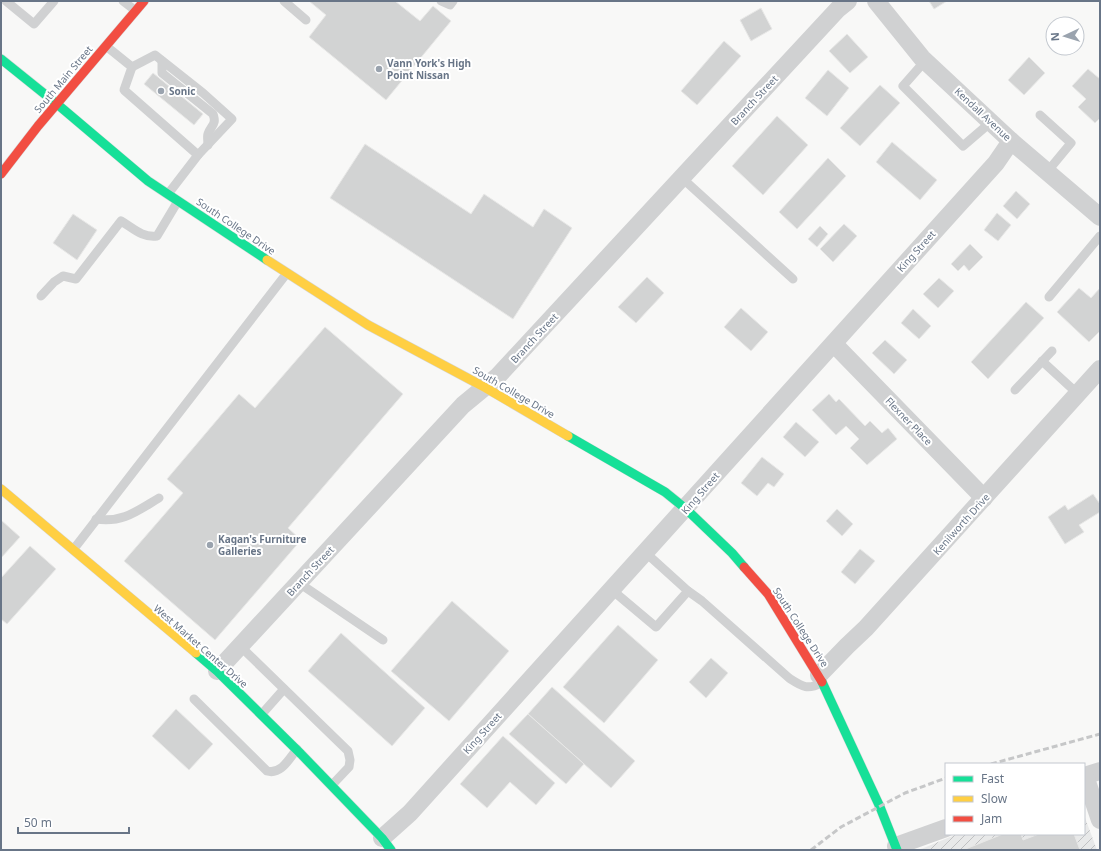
<svg xmlns="http://www.w3.org/2000/svg" width="1101" height="851" viewBox="0 0 1101 851" font-family="'Noto Sans',sans-serif">
	<style>
		.industrial { fill: url(#industrial-furrows) }
		.building { fill: #d2d3d3; stroke: #e8e8e7 }
		.lines { fill: none; stroke-linecap: round; stroke-linejoin: round }
		.fast-casing { stroke: #d5d6d6; stroke-width: 10 }
		.slow-casing { stroke: #d5d6d6; stroke-width: 10 }
		.jam-casing { stroke: #d5d6d6; stroke-width: 10 }
		.lane { stroke: #d0d1d2; stroke-width: 9 }
		.street { stroke: #d0d1d2; stroke-width: 18 }
		.fast { stroke: #16e098; stroke-width: 9 }
		.slow { stroke: #ffcf43; stroke-width: 9 }
		.jam { stroke: #f24e42; stroke-width: 9 }
		.rail { stroke: #c6c7c8; stroke-width: 3; stroke-dasharray: 6 3; stroke-linecap: butt }
		.poi-dot { fill: #9aa3ae; stroke: #fff; stroke-width: 1.5 }
		.labels { text-anchor: middle; stroke-width: 4; stroke-linejoin: round; paint-order: stroke }
		.poi-label { font-size: 10px; font-weight: bold; fill: #687587; stroke: #fff; text-anchor: start }
		.street-label { font-size: 10px; fill: #687587; stroke: #fff }
	</style>
	<defs>
		<pattern id="industrial-furrows" width="10" height="10" patternUnits="userSpaceOnUse"><rect width="10" height="10" fill="#e8e9e9"/><path d="M-1 1l2-2M0 10L10 0M9 11l2-2" fill="none" stroke="#c0c1c2"/></pattern>
	</defs>
	<rect width="100%" height="100%" fill="#f8f8f7"/>
	<path class="industrial" d="M1084,815L1097,850H919L957,834H1084Z"/>
	<g class="building">
		<path d="M309,1H395L420,21L433,6L451,21L386,100L309,37L326,15Z"/>
		<path d="M929,1H947L934,9Z"/>
		<path d="M761,8L772,29L751,41L740,20Z"/>
		<path d="M847,34L868,57L850,73L829,51Z"/>
		<path d="M724,41L741,56L697,105L681,91Z"/>
		<path d="M1029,57L1045,73L1024,95L1008,80Z"/>
		<path d="M1088,69L1100,79V118L1095,123L1078,107L1086,99L1072,86Z"/>
		<path d="M828,70L849,88L827,116L805,98Z"/>
		<path d="M153,73L203,114L194,125L144,84Z"/>
		<path d="M880,85L900,103L860,146L840,128Z"/>
		<path d="M777,116L808,145L763,195L732,166Z"/>
		<path d="M892,142L937,180L920,200L876,162Z"/>
		<path d="M365,144L471,214L484,194L533,227L544,209L572,228L513,319L330,198Z"/>
		<path d="M828,158L846,176L797,229L779,212Z"/>
		<path d="M1016,191L1030,204L1017,219L1003,206Z"/>
		<path d="M997,213L1011,225L998,241L984,230Z"/>
		<path d="M73,214L97,230L77,260L53,243Z"/>
		<path d="M844,224L857,236L833,262L820,249Z"/>
		<path d="M820,226L828,234L817,247L808,239Z"/>
		<path d="M970,244L983,257L969,271L964,265L958,271L951,264Z"/>
		<path d="M647,277L664,293L636,323L618,307Z"/>
		<path d="M939,278L954,291L938,308L923,294Z"/>
		<path d="M1079,288L1091,298L1100,288V331L1089,342L1057,312Z"/>
		<path d="M1026,302L1044,318L988,379L971,362Z"/>
		<path d="M741,308L768,332L751,351L724,327Z"/>
		<path d="M913,309L931,326L919,339L901,323Z"/>
		<path d="M325,327L403,394L288,528L301,540L215,640L124,561L183,493L167,479L239,394L255,408Z"/>
		<path d="M885,340L907,360L894,374L872,353Z"/>
		<path d="M829,394L836,402L839,399L865,426L870,421L882,433L888,428L897,439L867,465L850,448L859,439L846,426L836,435L812,410Z"/>
		<path d="M796,422L819,442L805,457L783,437Z"/>
		<path d="M762,457L784,474L774,487L768,483L757,496L741,483Z"/>
		<path d="M1093,494L1100,504V512L1079,525L1084,532L1065,544L1048,517L1065,505L1068,510Z"/>
		<path d="M837,509L853,524L842,536L826,521Z"/>
		<path d="M1,520L20,537L1,558Z"/>
		<path d="M30,546L56,569L7,624L1,619V578Z"/>
		<path d="M860,549L875,561L855,584L841,572Z"/>
		<path d="M452,601L509,651L449,721L391,671Z"/>
		<path d="M618,625L658,660L604,723L563,687Z"/>
		<path d="M341,633L425,708L392,746L308,671Z"/>
		<path d="M711,658L728,673L706,698L689,682Z"/>
		<path d="M552,687L635,761L611,788L528,714Z"/>
		<path d="M176,709L213,744L189,770L152,736Z"/>
		<path d="M528,714L584,764L566,784L509,734Z"/>
		<path d="M503,736L555,783L536,805L510,782L487,808L460,784Z"/>
		<path d="M1003,834H1021L1023,840L1039,834H1074L1080,850H963Z"/>
	</g>
	<g class="lines">
		<defs>
			<g id="fast">
				<path d="M1,59L57,104L148,181L267,260"/>
				<path d="M568,436L665,492L686,509L732,553L744,567"/>
				<path d="M196,653L217,671L301,754L382,838L391,850"/>
				<path d="M822,682L880,807L897,850"/>
			</g>
			<g id="slow">
				<path d="M267,260L368,325L486,388L568,436"/>
				<path d="M1,489L196,653"/>
			</g>
			<g id="jam">
				<path d="M1,174L38,126L144,1"/>
				<path d="M744,567L768,594L822,682"/>
			</g>
		</defs>
		<use href="#fast" class="fast-casing"/>
		<use href="#slow" class="slow-casing"/>
		<use href="#jam" class="jam-casing"/>
		<g class="lane">
			<path d="M6,1L34,24L54,1"/>
			<path d="M123,1L136,11"/>
			<path d="M284,1L306,20"/>
			<path d="M441,1L450,5L453,1"/>
			<path d="M106,46L132,67L124,90L198,155L168,194"/>
			<path d="M162,61V73L213,114C217,125 211,125 208,134C207,137 208,141 208,145"/>
			<path d="M925,61L903,86L963,146L991,122"/>
			<path d="M132,67L155,55L203,93L232,119L198,155"/>
			<path d="M1040,115L1071,143L1047,172"/>
			<path d="M682,178L793,279"/>
			<path d="M41,296L54,282L63,276L76,279L121,221C133,228 142,238 157,236L178,201"/>
			<path d="M1049,297L1100,236"/>
			<path d="M1042,361L1078,394"/>
			<path d="M1015,390L1052,351"/>
			<path d="M96,519C123,523 137,511 159,498"/>
			<path d="M73,550L287,273"/>
			<path d="M299,583L383,640"/>
			<path d="M612,590L656,627L688,591L646,553"/>
			<path d="M688,591L702,601L789,678C803,687 807,690 822,683"/>
			<path d="M240,646L348,751L350,760L349,767L332,785"/>
			<path d="M194,699L267,771C281,775 289,759 297,749"/>
			<path d="M261,715L284,689"/>
		</g>
		<g class="street">
			<path d="M876,1L922,58L1011,141L1100,217"/>
			<path d="M834,344L984,498"/>
			<path d="M217,671L463,405L497,377L838,9L848,1"/>
			<path d="M819,675L847,646L866,628L1100,369"/>
			<path d="M1084,776L1100,771"/>
			<path d="M1085,776L1100,820"/>
			<path d="M382,838L410,813C606,597 801,380 996,163L1011,141"/>
			<path d="M896,846L946,828"/>
		</g>
		<use href="#fast" class="fast"/>
		<use href="#slow" class="slow"/>
		<use href="#jam" class="jam"/>
		<g class="rail">
			<path d="M991,764L1100,734"/>
			<path d="M811,850L841,827L905,793L946,778"/>
		</g>
	</g>
	<g class="poi-dot">
		<circle cx="379" cy="69" r="4"/>
		<circle cx="161" cy="91" r="4"/>
		<circle cx="210" cy="545" r="4"/>
	</g>
	<g class="labels">
		<g class="poi-label">
			<text x="387" y="67">Vann York's High<tspan x="387" dy="12">Point Nissan</tspan></text>
			<text x="169" y="95">Sonic</text>
			<text x="218" y="543">Kagan's Furniture<tspan x="218" dy="12">Galleries</tspan></text>
		</g>
		<g class="street-label">
			<text transform="translate(63 79) rotate(-50)" y="4">South Main Street</text>
			<text transform="translate(754 100) rotate(-47)" y="4">Branch Street</text>
			<text transform="translate(983 114) rotate(43)" y="4">Kendall Avenue</text>
			<text transform="translate(236 226) rotate(34)" y="4">South College Drive</text>
			<text transform="translate(916 251) rotate(-48)" y="4">King Street</text>
			<text transform="translate(534 338) rotate(-47)" y="4">Branch Street</text>
			<text transform="translate(514 392) rotate(30)" y="4">South College Drive</text>
			<text transform="translate(909 421) rotate(46)" y="4">Flexner Place</text>
			<text transform="translate(700 493) rotate(-49)" y="4">King Street</text>
			<text transform="translate(961 524) rotate(-48)" y="4">Kenilworth Drive</text>
			<text transform="translate(310 571) rotate(-47)" y="4">Branch Street</text>
			<text transform="translate(801 627) rotate(57)" y="4">South College Drive</text>
			<text transform="translate(201 646) rotate(41)" y="4">West Market Center Drive</text>
			<text transform="translate(482 733) rotate(-48)" y="4">King Street</text>
		</g>
	</g>
	<rect width="1101" height="851" fill="none" stroke="#687587" stroke-width="4"/>
	<rect x="945" y="763" width="140" height="72" fill="#ffffff" stroke="#c3c8cf"/>
	<rect x="953" y="776" width="20" height="6" fill="#16e098" stroke="#c3c8cf"/>
	<text x="981" y="783" font-size="12" fill="#687587">Fast</text>
	<rect x="953" y="796" width="20" height="6" fill="#ffcf43" stroke="#c3c8cf"/>
	<text x="981" y="803" font-size="12" fill="#687587">Slow</text>
	<rect x="953" y="816" width="20" height="6" fill="#f24e42" stroke="#c3c8cf"/>
	<text x="981" y="823" font-size="12" fill="#687587">Jam</text>
	<g transform="translate(1065 36) rotate(266)"><circle r="19" fill="#ffffff" stroke="#c3c8cf"/>
	<path d="M0-3L7 15L0 10L-7 15Z" fill="#9aa3ae"/>
	<text y="-6" font-size="11" font-weight="bold" text-anchor="middle" fill="#687587">N</text>
	</g>
	<path d="M18 827v6h111v-6" fill="none" stroke="#687587" stroke-width="2"/>
	<text x="24" y="827" font-size="12" fill="#687587" stroke="#ffffff" stroke-width="3" paint-order="stroke">50 m</text>
</svg>
